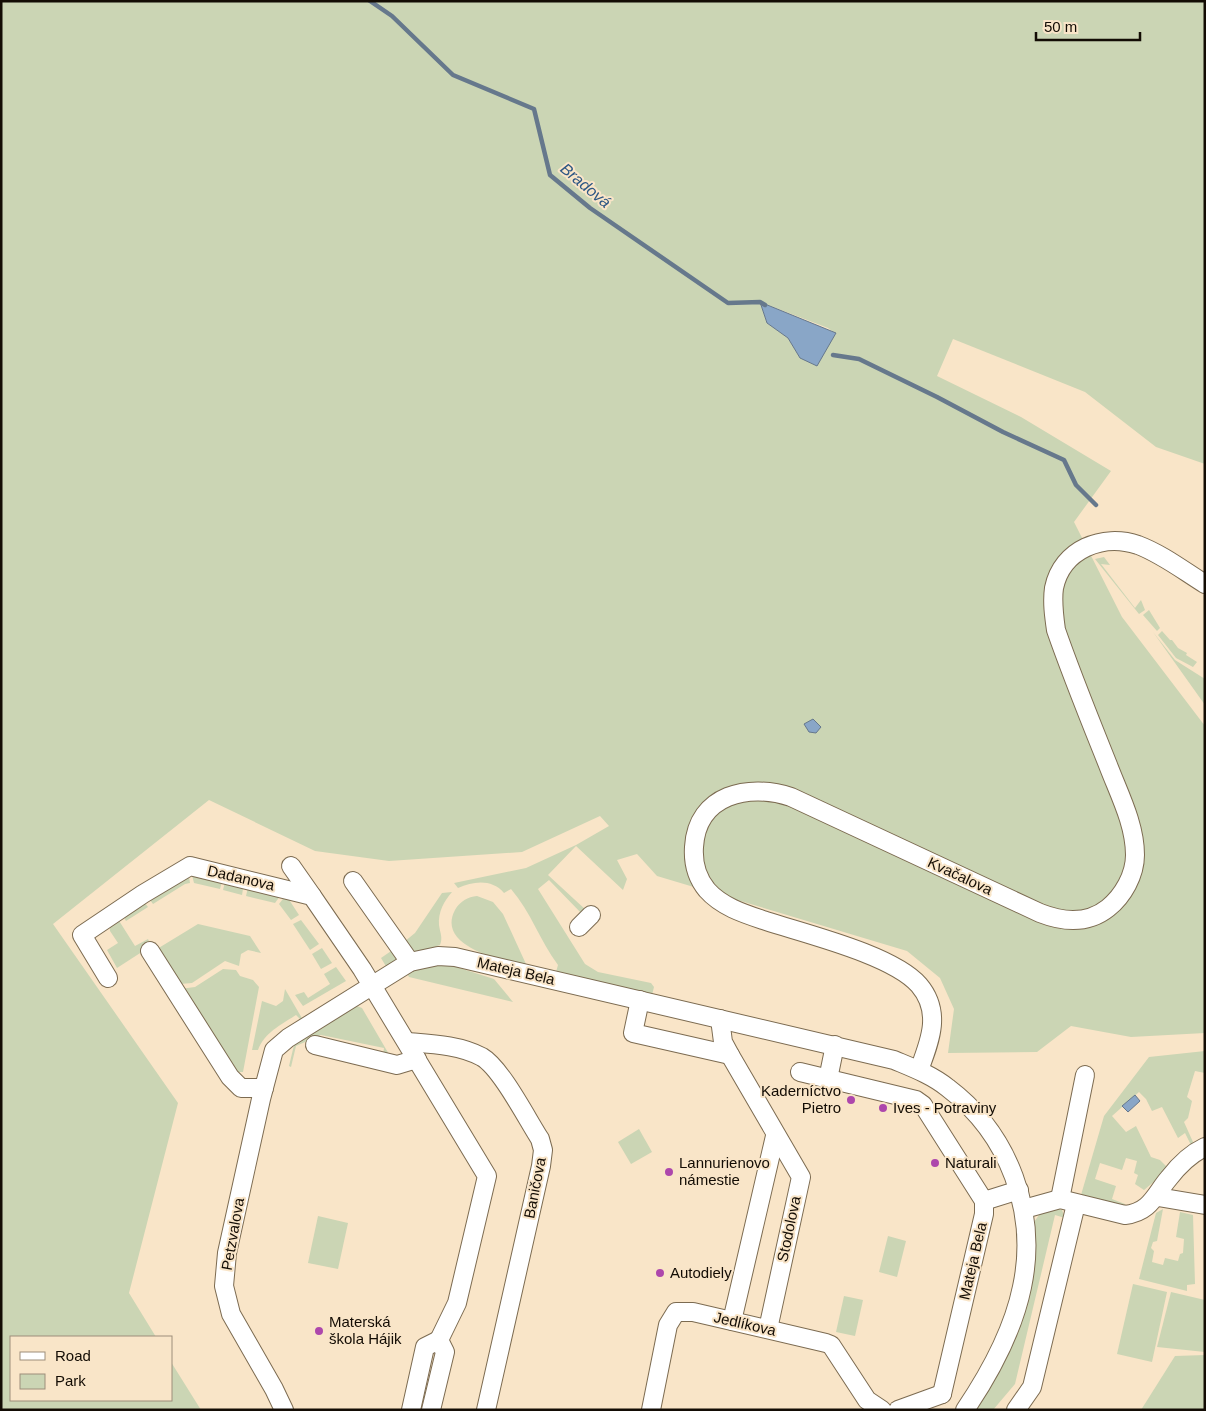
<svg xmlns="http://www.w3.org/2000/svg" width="1206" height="1411" viewBox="0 0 1206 1411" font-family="Helvetica,sans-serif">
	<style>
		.green { fill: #cbd5b4; fill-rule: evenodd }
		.water { fill: #89a6c7; stroke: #66788c }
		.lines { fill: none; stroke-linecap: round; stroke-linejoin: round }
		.stream { stroke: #66788c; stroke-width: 4.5 }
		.minor-casing { stroke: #7c6b51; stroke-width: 20 }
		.minor { stroke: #fff; stroke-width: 18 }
		.poi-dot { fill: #ad47ac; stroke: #f9e5c8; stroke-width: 2 }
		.labels { text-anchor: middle; stroke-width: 4; stroke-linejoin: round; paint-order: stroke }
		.street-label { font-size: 15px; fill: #130c04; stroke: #f9e5c8 }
		.poi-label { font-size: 15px; fill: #130c04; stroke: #f9e5c8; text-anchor: start }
		.water-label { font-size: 16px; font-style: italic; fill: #2d5784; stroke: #f9e5c8 }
	</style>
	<rect width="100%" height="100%" fill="#f9e5c8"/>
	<g class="green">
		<path d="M1,1H1205V464L1156,447L1085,392L953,339L937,376L1021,417L1111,471L1074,522L1122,617L1205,726V1033L1131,1037L1071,1026L1037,1052L948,1053L954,1009L940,978L907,951L657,876L637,854L617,860L627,879L623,890L576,846L548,875L587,911L583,915L549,880L538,889L585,964L598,972L651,983L654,987L652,995L556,972L558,965C540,941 531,912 511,889L504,893C492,879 474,881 458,888L454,883L526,868L576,845L609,826L600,816L522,852L389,861L315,851L209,800L53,924L178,1103L129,1293L156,1337H11V1400H171V1362L201,1410H1ZM760,302L828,328L836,334L800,358L788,338L767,323Z"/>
		<path d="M1104,557L1110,565L1101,564L1135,608L1141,600L1145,610L1139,614L1095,559Z"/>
		<path d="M1149,610L1160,628L1157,631L1143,615Z"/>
		<path d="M1162,631L1170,640H1172L1178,648L1187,653L1186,655L1197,662L1193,667L1176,658L1158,635Z"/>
		<path d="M1153,632L1175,660L1205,679V705Z"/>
		<path d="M188,871L190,883L185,884L153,904L147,896Z"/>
		<path d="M191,871L223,878L220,889L194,883Z"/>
		<path d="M226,878L244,883L242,895L223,890Z"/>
		<path d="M249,883L283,892L275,903L246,896Z"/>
		<path d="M452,892C444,901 438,912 439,925C440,933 443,937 440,945L417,953L404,942L415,933L442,893Z"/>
		<path d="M286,895L299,915L291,920L279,904Z"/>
		<path d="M477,896L493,902L503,914L526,964C519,965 511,962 504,960C482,955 439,940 455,910C460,901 468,897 477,896Z"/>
		<path d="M142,899L148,907L126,921L121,912Z"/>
		<path d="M116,916L135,946L148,939L151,946L117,968L107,950L118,943L110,931L109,920Z"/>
		<path d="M301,920L319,944L310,950L293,924Z"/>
		<path d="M198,924L250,936L261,953L248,950L241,954L239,966L225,961L192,983L180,984L157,949Z"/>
		<path d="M322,948L332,963L321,969L312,954Z"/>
		<path d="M394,949L398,960L387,968L381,958Z"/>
		<path d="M447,964L494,979L513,1002L409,977L406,972L425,965Z"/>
		<path d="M336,967L346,981L303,1006L295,995L304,992L308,998L330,984L324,974Z"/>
		<path d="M223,969L236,970L240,976L253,980L259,987L243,1072H234L180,989L195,987Z"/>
		<path d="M285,989L303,1020L302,1021L296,1015C282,1024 264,1033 258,1050H252L262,1001L276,1006L283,1001Z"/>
		<path d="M357,1006L362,1008L390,1056L383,1055L384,1048L321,1035L296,1046L291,1067L289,1066L294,1045Z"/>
		<path d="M1205,1051V1073L1195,1071L1187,1097L1192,1101L1188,1118L1184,1122L1193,1142L1192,1147L1185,1133L1178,1138L1162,1107L1152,1111L1146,1099L1139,1092L1112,1116L1126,1132L1136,1126L1151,1157L1160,1160L1169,1169L1144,1190L1135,1184L1138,1175L1134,1173L1137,1161L1126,1158L1122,1170L1100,1163L1095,1179L1116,1186L1112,1199L1125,1204L1124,1208L1081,1195L1104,1116L1149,1057Z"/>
		<path d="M639,1129L652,1152L631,1164L618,1142Z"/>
		<path d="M1056,1208L1062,1210L1065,1218L1055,1215L1015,1384L993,1410H973L1029,1292L1034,1264V1222L1039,1215Z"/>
		<path d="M1163,1209L1157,1241L1153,1242L1151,1248L1154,1251L1152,1262L1163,1265L1165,1258L1178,1261L1180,1254L1183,1253L1184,1239L1176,1237L1180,1212L1193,1215L1195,1284L1187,1285V1291L1139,1279L1156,1213Z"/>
		<path d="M318,1216L348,1223L338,1269L308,1263Z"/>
		<path d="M888,1236L906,1241L897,1277L879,1272Z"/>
		<path d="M1133,1284L1167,1292L1152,1362L1117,1354Z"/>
		<path d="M1171,1292L1205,1300V1352L1157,1347Z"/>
		<path d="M844,1296L863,1300L855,1336L836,1332Z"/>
		<path d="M1205,1355V1410H1141L1175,1356Z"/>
	</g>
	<g class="water">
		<path d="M760,302L836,333L817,366L800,358L788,338L767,323Z"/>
		<path d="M813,719L821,727L816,733L809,732L804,724Z"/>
		<path d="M1135,1095L1140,1101L1128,1112L1122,1106Z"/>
	</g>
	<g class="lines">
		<g class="stream">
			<path d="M370,1L392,16L453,75L534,109L550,175L590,208L728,303L760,302L765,305"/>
			<path d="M833,355L859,359L937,397L1003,432L1064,460L1076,485L1096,505"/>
		</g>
		<defs>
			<g id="minor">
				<path d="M291,866L312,896"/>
				<path d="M353,881L410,962"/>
				<path d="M579,927L591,915"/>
				<path d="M150,951L230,1077L241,1088H264"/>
				<path d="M108,978L82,935L143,894L190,866L312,896L362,969L487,1176L457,1303L439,1340L445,1352L431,1410"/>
				<path d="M640,1000L633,1033L730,1055"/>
				<path d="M720,1019L723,1042L730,1055L801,1177L768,1329"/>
				<path d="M407,1042C432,1044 460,1045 482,1057C501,1068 527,1119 540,1139L543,1150L541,1166L486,1410"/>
				<path d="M315,1045L397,1065L417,1059"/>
				<path d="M919,1070C930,1041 942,1012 919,985C893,955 806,934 766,921C745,914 722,907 707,890C697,878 693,862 694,847C697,794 749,783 791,797L1040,913C1063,922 1088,924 1108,908C1123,896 1135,875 1135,855C1135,824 1119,794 1108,765C1090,720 1072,676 1056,630C1054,616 1052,602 1054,588C1062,549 1103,533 1138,545C1162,554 1184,571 1205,584"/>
				<path d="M800,1072L916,1100L923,1105L984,1201V1214L942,1394"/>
				<path d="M828,1079L835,1045"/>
				<path d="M1158,1197L1205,1205"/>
				<path d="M1060,1199L1085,1075"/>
				<path d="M984,1201L1019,1190"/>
				<path d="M1024,1209L1060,1199L1125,1215C1151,1212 1155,1194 1169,1178C1179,1165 1190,1154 1205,1147"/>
				<path d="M732,1321L775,1136"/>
				<path d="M284,1410L274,1389L231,1314L224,1286L227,1253L261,1099L274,1050L288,1038L410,962L438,956L455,957L894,1060C913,1068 932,1075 948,1088C1009,1134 1038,1212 1022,1287C1013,1331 990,1373 965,1410"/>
				<path d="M411,1410L425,1347L439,1340"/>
				<path d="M651,1410L668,1325L676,1312H693L826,1343L831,1345L867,1400L882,1410"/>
				<path d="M898,1410L942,1394"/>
				<path d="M1016,1410L1032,1387L1076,1204"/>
			</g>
		</defs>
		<use href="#minor" class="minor-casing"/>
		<use href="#minor" class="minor"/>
	</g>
	<g class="poi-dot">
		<circle cx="851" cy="1100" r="5"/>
		<circle cx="883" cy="1108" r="5"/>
		<circle cx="935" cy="1163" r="5"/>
		<circle cx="669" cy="1172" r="5"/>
		<circle cx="660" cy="1273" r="5"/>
		<circle cx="319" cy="1331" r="5"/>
	</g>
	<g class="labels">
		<g class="street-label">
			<text transform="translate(960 876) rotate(25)" y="5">Kvačalova</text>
			<text transform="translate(241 878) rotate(13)" y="5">Dadanova</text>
			<text transform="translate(516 971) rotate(13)" y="5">Mateja Bela</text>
			<text transform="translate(535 1188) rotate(-79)" y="5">Baničova</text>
			<text transform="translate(789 1229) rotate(-78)" y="5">Stodolova</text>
			<text transform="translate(233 1234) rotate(-80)" y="5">Petzvalova</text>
			<text transform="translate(973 1261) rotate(-77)" y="5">Mateja Bela</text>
			<text transform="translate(745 1324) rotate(13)" y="5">Jedlíkova</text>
		</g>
		<g class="poi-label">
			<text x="841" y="1096" text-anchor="end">Kaderníctvo<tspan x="841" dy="17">Pietro</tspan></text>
			<text x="893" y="1113">Ives - Potraviny</text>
			<text x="679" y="1168">Lannurienovo<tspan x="679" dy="17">námestie</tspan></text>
			<text x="945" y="1168">Naturali</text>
			<text x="670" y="1278">Autodiely</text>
			<text x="329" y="1327">Materská<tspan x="329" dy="17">škola Hájik</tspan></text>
		</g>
		<g class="water-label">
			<text transform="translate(586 185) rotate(40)" y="6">Bradová</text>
		</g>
	</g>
	<rect width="1206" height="1411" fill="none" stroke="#130c04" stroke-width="5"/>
	<rect x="10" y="1336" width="162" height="65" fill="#f9e5c8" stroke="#9d8e7a"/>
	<rect x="20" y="1352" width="25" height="8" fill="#ffffff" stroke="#9d8e7a"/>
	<text x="55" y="1361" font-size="15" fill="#130c04">Road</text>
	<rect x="20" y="1374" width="25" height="15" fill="#cbd5b4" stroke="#9d8e7a"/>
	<text x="55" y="1386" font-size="15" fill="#130c04">Park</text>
	<path d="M1036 32v8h104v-8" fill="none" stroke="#130c04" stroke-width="2.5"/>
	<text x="1044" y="32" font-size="15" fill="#130c04" stroke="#f9e5c8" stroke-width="4" paint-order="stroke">50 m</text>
</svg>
